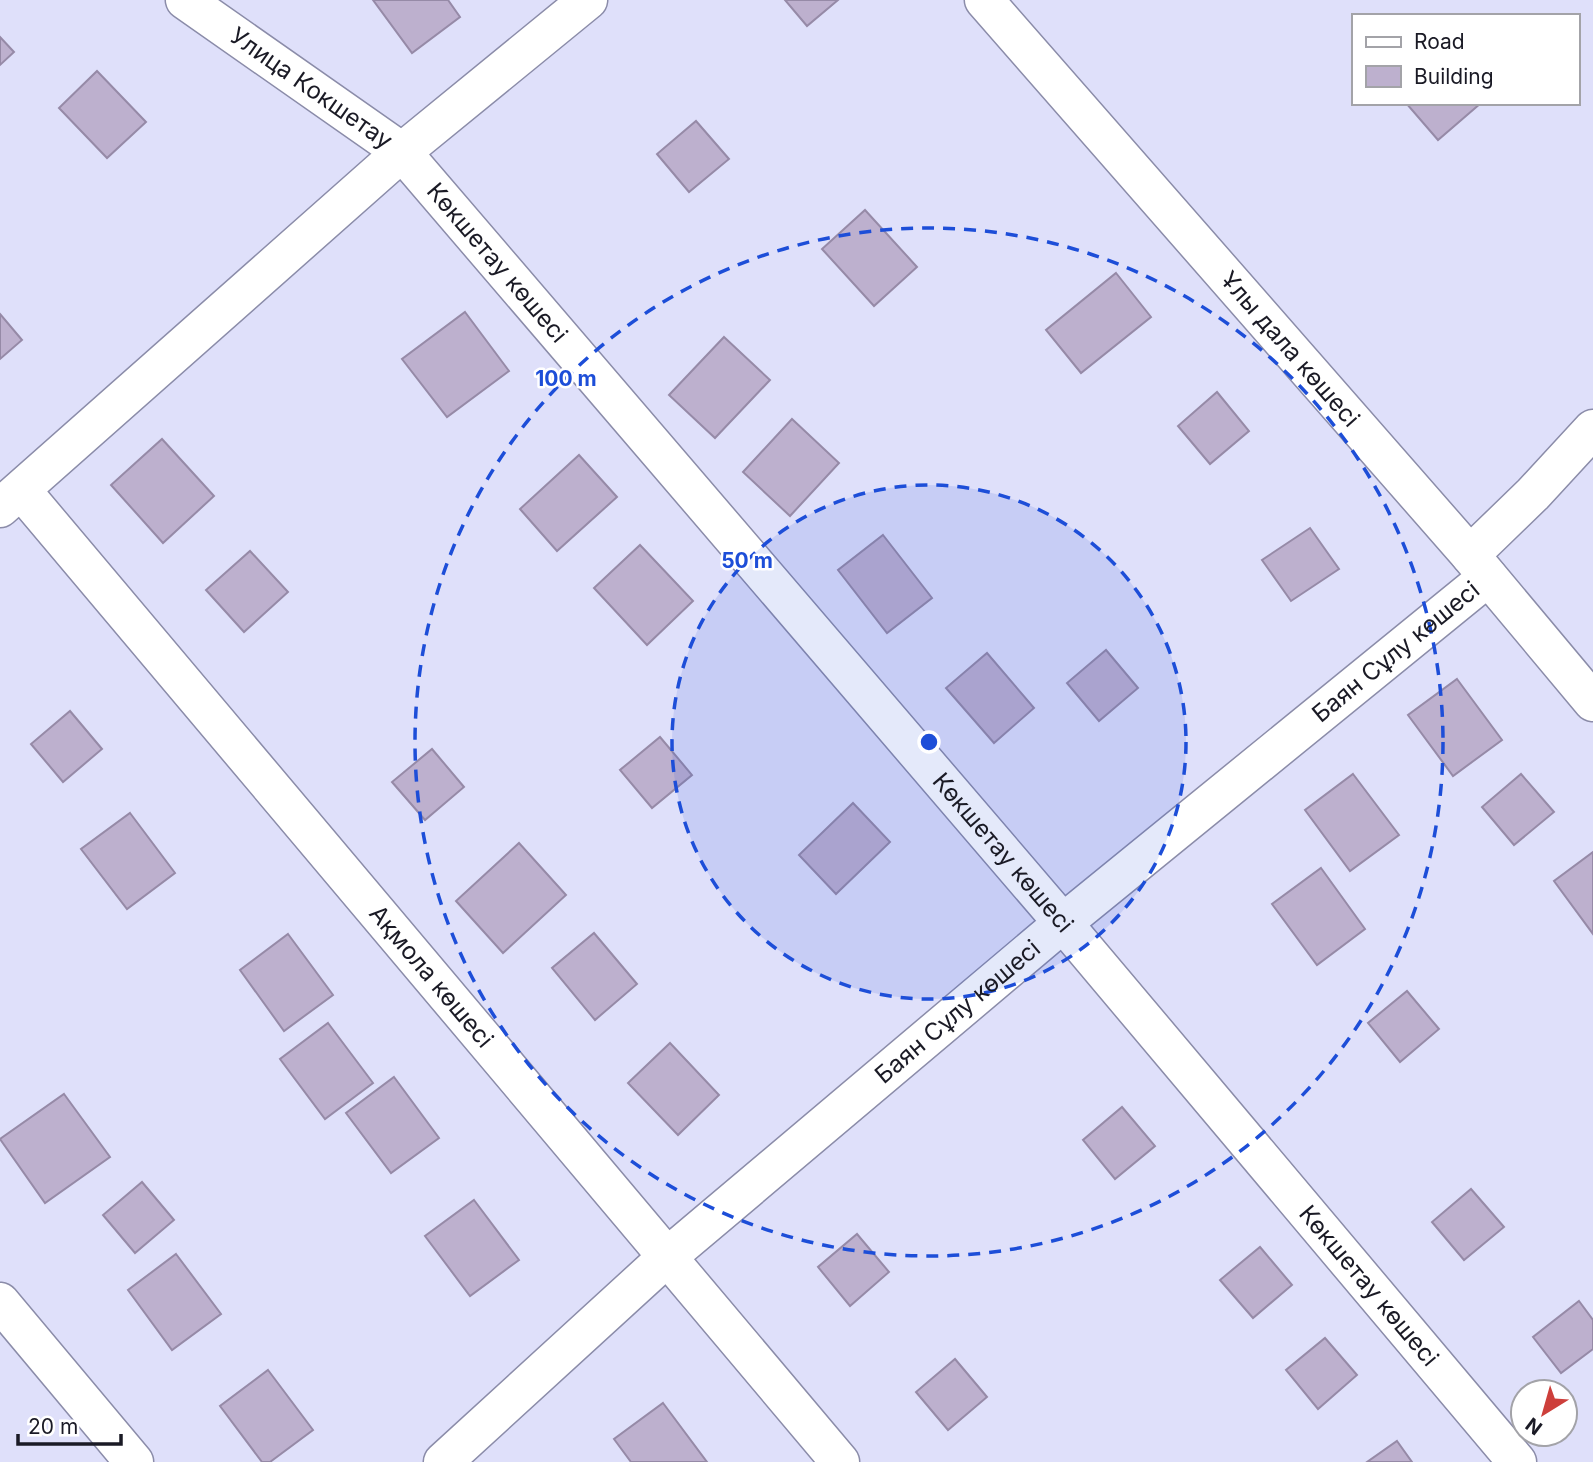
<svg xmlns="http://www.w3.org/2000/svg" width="1593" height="1462" viewBox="0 0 1593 1462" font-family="Inter,sans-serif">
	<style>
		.building { fill: #bdb0ce; stroke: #968aa7; stroke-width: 2 }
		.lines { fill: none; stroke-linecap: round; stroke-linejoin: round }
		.minor-casing { stroke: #8b8ca9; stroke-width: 41 }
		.minor { stroke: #fff; stroke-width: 38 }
		.ring { fill: none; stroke: #1d4ed8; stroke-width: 3.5; stroke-dasharray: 12 9 }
		.labels { text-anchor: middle; stroke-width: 5; stroke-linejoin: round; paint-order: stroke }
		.street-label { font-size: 24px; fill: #1a1a25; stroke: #fff }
		.centre { fill: #1d4ed8; stroke: #fff; stroke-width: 3.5 }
		.ring-label { font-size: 21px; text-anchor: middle; font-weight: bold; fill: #1d4ed8; stroke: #fff; stroke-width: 5; stroke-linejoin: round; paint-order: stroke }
	</style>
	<rect width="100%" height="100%" fill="#dfe0fa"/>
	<g class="building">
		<path d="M373,0H448L460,17L412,53Z"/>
		<path d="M785,0H838L807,26Z"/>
		<path d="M0,37L14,52L0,65Z"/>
		<path d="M97,71L146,122L107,158L59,108Z"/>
		<path d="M1406,103H1481L1438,140Z"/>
		<path d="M696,121L729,159L689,192L657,154Z"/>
		<path d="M865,210L917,267L874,306L822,249Z"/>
		<path d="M1116,273L1151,317L1081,373L1046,330Z"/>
		<path d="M465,312L509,371L447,417L402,359Z"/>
		<path d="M0,314L22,340L0,359Z"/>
		<path d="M724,337L770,380L715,438L669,395Z"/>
		<path d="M1217,392L1249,431L1210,464L1178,426Z"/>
		<path d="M792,419L839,463L790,516L743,472Z"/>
		<path d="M162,439L214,496L163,543L111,485Z"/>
		<path d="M579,455L617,497L557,551L520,509Z"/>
		<path d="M1310,528L1339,569L1291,601L1262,560Z"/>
		<path d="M883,535L932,598L887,633L838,570Z"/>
		<path d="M640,545L693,601L647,645L594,588Z"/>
		<path d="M250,551L288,592L244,632L206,590Z"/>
		<path d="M1106,650L1138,688L1099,721L1067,683Z"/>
		<path d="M987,653L1034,708L994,743L946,688Z"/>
		<path d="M1457,679L1502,740L1453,776L1408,715Z"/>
		<path d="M70,711L102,749L63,782L31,744Z"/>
		<path d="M660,737L692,775L652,808L620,770Z"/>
		<path d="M432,749L464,787L425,820L392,782Z"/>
		<path d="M1353,774L1399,835L1350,871L1305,810Z"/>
		<path d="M1521,774L1554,812L1514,845L1482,807Z"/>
		<path d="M853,803L890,842L836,894L799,855Z"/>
		<path d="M130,813L175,873L127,909L81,849Z"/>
		<path d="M519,843L566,895L503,953L456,901Z"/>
		<path d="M1593,852V934L1554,881Z"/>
		<path d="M1321,868L1365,929L1317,965L1272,904Z"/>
		<path d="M594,933L637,984L595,1020L552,968Z"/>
		<path d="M288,934L333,995L284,1031L240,970Z"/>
		<path d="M1407,991L1439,1029L1400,1062L1368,1023Z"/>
		<path d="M328,1023L373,1083L325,1119L280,1059Z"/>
		<path d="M670,1043L719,1095L678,1135L628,1083Z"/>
		<path d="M394,1077L439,1138L391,1173L346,1113Z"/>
		<path d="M64,1094L110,1157L45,1203L0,1139Z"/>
		<path d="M1122,1107L1155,1146L1115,1179L1083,1140Z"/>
		<path d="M142,1182L174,1220L135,1253L103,1215Z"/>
		<path d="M1471,1189L1504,1227L1464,1260L1432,1222Z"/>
		<path d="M474,1200L519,1260L470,1296L425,1236Z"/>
		<path d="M857,1234L889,1272L850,1306L818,1267Z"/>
		<path d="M1260,1247L1292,1285L1253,1318L1220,1280Z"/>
		<path d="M176,1254L221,1314L172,1350L128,1290Z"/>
		<path d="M1579,1301L1593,1320V1349L1561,1373L1533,1337Z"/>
		<path d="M1325,1338L1357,1375L1318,1409L1286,1370Z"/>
		<path d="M955,1359L987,1397L948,1430L916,1392Z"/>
		<path d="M268,1370L313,1430L270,1462H262L220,1406Z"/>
		<path d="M663,1403L707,1462H631L614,1439Z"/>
		<path d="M1397,1441L1412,1462H1367Z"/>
	</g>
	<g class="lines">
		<defs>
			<g id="minor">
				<path id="s1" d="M185,0L402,152L1063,923L1517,1462"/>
				<path id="s2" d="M984,0L1470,555L1593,702"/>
				<path id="s3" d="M22,491L840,1462"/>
				<path d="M0,508L402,152L588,0"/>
				<path d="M1470,555L1533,494L1593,429"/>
				<path d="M0,1302L134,1462"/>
				<path id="s4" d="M443,1462L666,1258L1063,923L1488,577"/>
			</g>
		</defs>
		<use href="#minor" class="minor-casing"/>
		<use href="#minor" class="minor"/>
	</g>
	<circle cx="929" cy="742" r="257" fill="#1d4ed8" fill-opacity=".12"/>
	<g class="ring">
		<circle cx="929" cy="742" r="257"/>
		<circle cx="929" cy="742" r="514"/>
	</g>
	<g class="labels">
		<g class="street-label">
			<text dy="8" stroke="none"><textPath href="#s1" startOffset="154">Улица Кокшетау</textPath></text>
			<text dy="8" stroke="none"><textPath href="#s1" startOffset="411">Көкшетау көшесі</textPath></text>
			<text dy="8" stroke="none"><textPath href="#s2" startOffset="464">Ұлы дала көшесі</textPath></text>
			<text dy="8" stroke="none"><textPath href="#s4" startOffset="1251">Баян Сұлу көшесі</textPath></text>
			<text dy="8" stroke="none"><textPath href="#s1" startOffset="1188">Көкшетау көшесі</textPath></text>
			<text dy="8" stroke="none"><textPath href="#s3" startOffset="635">Ақмола көшесі</textPath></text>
			<text dy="8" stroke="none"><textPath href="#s4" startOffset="684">Баян Сұлу көшесі</textPath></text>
			<text dy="8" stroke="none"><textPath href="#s1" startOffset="1755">Көкшетау көшесі</textPath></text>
		</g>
	</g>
	<circle cx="929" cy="742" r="10" class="centre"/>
	<g class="ring-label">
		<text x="566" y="386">100 m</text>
		<text x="747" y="568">50 m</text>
	</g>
	<rect x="1352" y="14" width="228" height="91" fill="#ffffff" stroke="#a3a3a8" stroke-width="2"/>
	<rect x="1366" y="37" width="35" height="10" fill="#ffffff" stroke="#a3a3a8" stroke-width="2"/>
	<text x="1414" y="49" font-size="21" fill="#1a1a25">Road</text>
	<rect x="1366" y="66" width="35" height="21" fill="#bdb0ce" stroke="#a3a3a8" stroke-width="2"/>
	<text x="1414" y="84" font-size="21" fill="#1a1a25">Building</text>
	<g transform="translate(1544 1413) rotate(217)"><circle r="33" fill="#ffffff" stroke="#a3a3a8" stroke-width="2"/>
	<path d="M0-5L12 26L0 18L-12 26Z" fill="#cd3f3b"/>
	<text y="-10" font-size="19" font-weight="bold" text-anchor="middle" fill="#1a1a25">N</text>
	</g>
	<path d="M18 1434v10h103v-10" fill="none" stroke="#1a1a25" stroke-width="3.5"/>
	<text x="28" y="1434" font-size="21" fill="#1a1a25" stroke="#ffffff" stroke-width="5" paint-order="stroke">20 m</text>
</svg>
